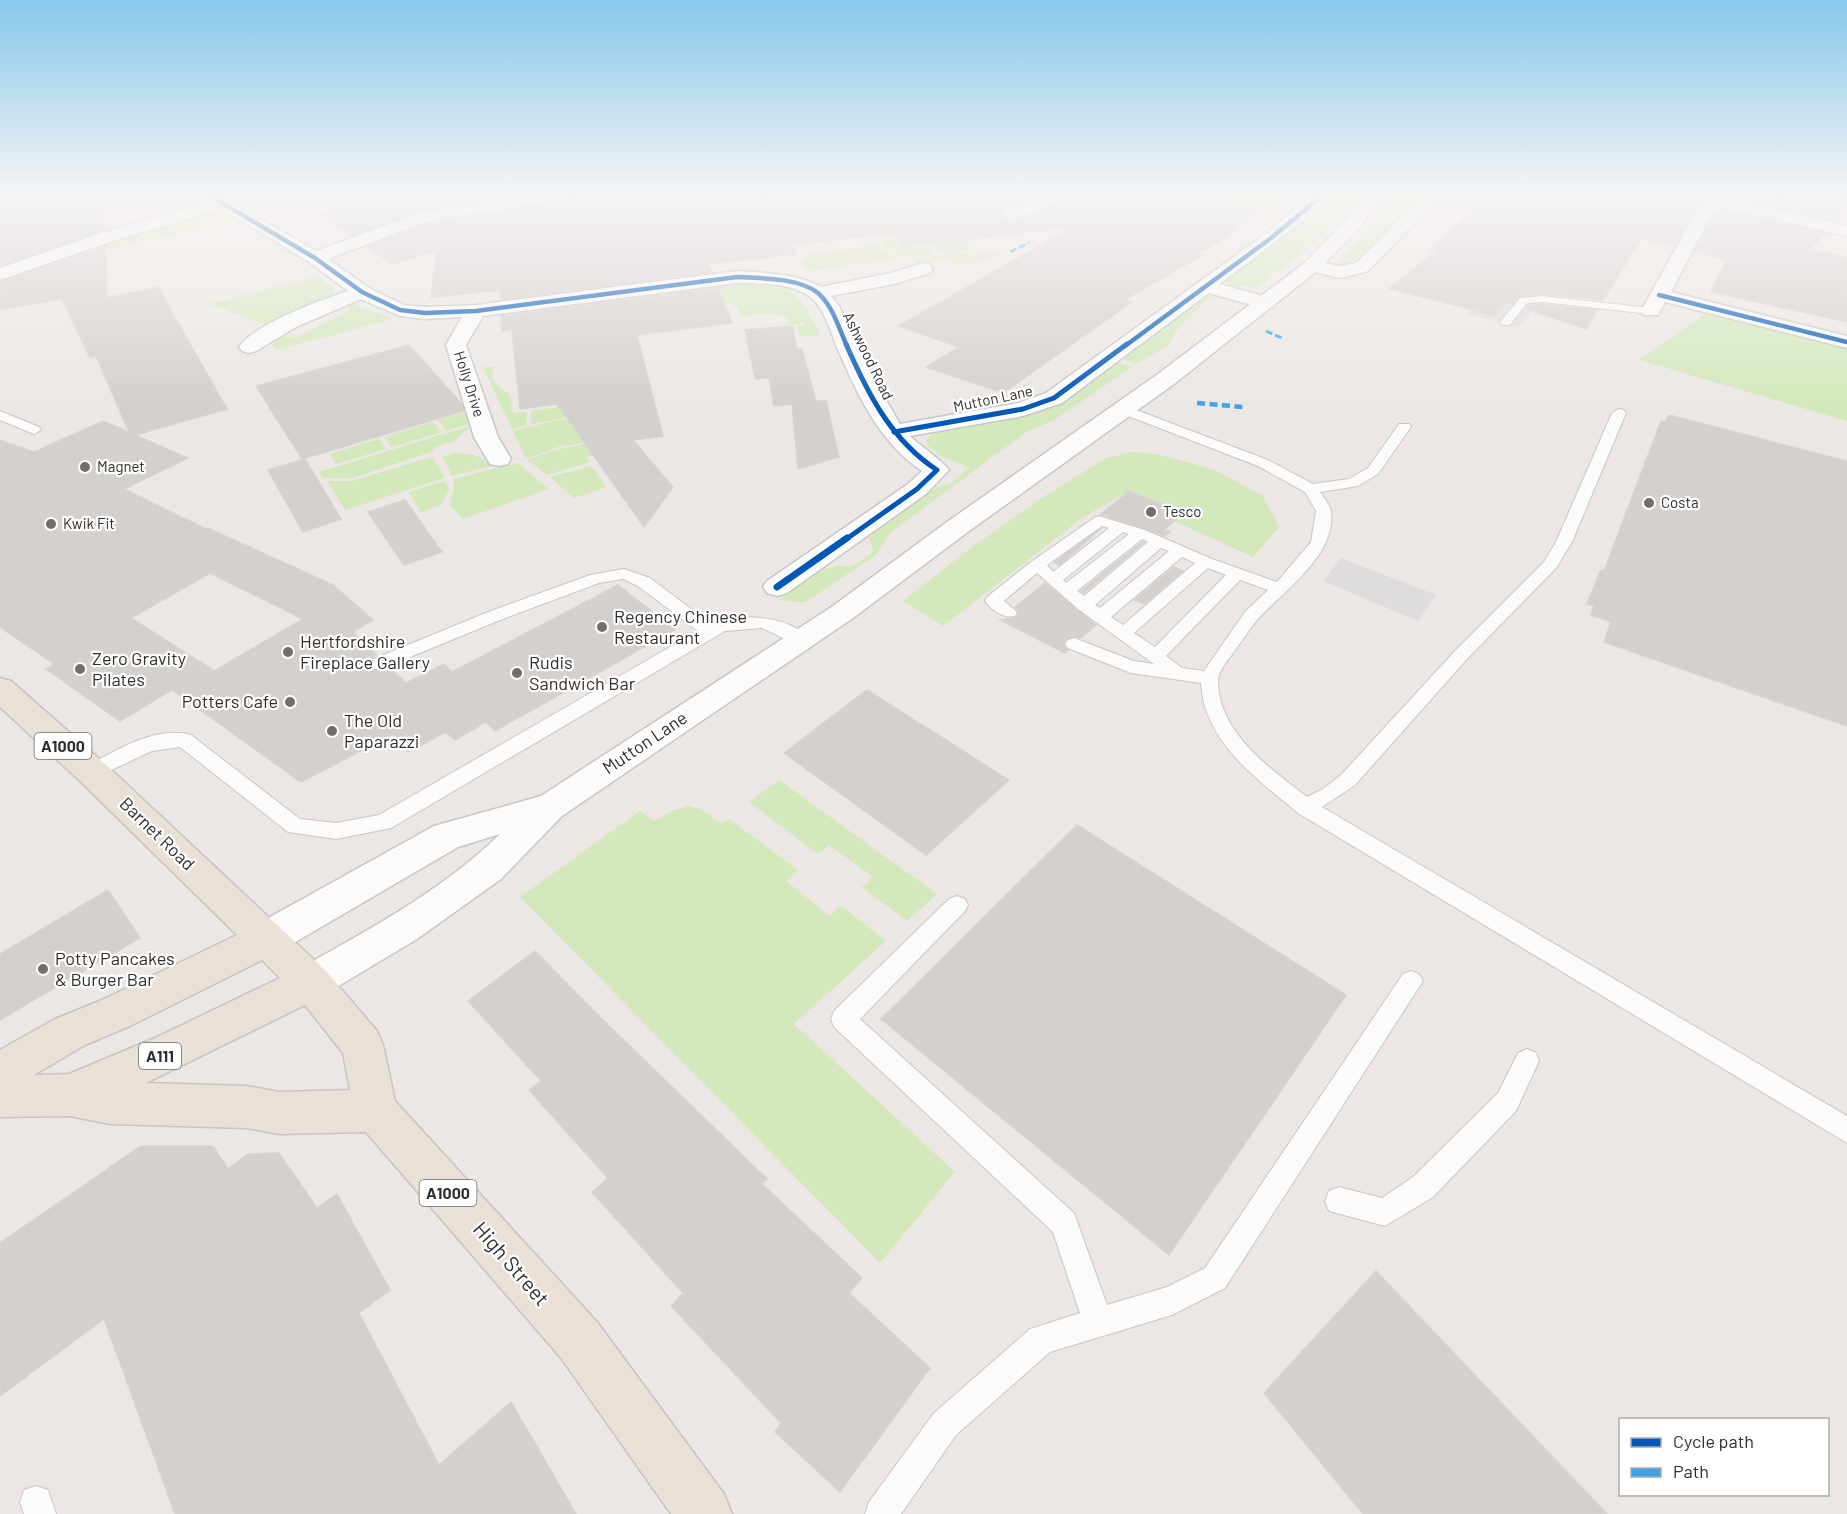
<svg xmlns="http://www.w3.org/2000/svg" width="1847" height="1514" viewBox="0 0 1847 1514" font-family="Barlow,sans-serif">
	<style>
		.industrial { fill: #dfdcdf }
		.green { fill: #d3e8bb }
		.building { fill: #d3d0cd; stroke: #d7d3d0; stroke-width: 1.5; fill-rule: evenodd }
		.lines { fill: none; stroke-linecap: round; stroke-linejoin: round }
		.service-casing { stroke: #c8c6c6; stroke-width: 2 }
		.minor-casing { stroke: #c8c6c6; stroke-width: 3 }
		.secondary-casing { stroke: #c8c6c6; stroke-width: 3 }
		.primary-casing { stroke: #c6c4c4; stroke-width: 3 }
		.service { fill: #fcfbfb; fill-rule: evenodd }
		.minor { fill: #fcfbfb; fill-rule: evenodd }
		.secondary { fill: #fcfbfb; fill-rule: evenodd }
		.primary { fill: #e9e1d5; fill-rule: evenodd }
		.quiet-far1 { stroke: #3ea3eb; stroke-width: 3; stroke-dasharray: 7 3; stroke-linecap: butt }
		.quiet { stroke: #3ea3eb; stroke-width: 4.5; stroke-dasharray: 8 4.5; stroke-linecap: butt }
		.cycleway-far2-casing { stroke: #fff; stroke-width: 7 }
		.cycleway-far1-casing { stroke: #fff; stroke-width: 8 }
		.cycleway-casing { stroke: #fff; stroke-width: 10 }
		.cycleway-far2 { stroke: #0057b8; stroke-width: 4.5 }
		.cycleway-far1 { stroke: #0057b8; stroke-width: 5 }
		.cycleway { stroke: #0057b8; stroke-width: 7 }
		.poi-dot { fill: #706f6e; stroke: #fff; stroke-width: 2 }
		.labels { text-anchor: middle; stroke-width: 4.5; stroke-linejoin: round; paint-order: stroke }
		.far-street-label { font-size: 15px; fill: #2e2e2e; stroke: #fff }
		.far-poi-label { font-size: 15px; fill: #2e2e2e; stroke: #fff; text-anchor: start }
		.shield { fill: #fff; stroke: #6d6d6d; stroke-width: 1.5 }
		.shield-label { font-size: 16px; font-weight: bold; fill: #2e2e2e }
		.poi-label { font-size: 18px; fill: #2e2e2e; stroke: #fff; text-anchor: start }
		.street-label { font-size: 18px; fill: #2e2e2e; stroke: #fff }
		.near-street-label { font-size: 21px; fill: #2e2e2e; stroke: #fff }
	</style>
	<rect width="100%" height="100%" fill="#ece7e4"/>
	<g class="industrial">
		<path d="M1494,284L1540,297L1633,306L1630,312L1547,302L1536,306L1519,327L1468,314Z"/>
		<path d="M1341,558L1436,595L1418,621L1323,581Z"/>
	</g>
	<g class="green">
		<path d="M1212,194C1234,194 1261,198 1279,210L1278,214L1207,196Z"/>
		<path d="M1333,194H1359L1318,238L1279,273L1272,272L1268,275L1273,276L1255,288L1241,286L1237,288L1226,283V279L1300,224Z"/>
		<path d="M1399,194H1422L1406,213L1351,265L1338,264L1386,212Z"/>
		<path d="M214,217L231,223L95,252L93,249L191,219Z"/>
		<path d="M893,238L902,249L928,246L934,253L901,258L881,244Z"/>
		<path d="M967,241L974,250L939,253L932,245Z"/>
		<path d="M878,245L897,259L810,271L802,264L808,254Z"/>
		<path d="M994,252L1005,253L959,266L946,258L922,263L907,260L951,254Z"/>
		<path d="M316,277L334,288V293L266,325L209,304Z"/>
		<path d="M740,285C790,285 799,290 820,335L800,337L797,326H804V323L788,325V317C778,314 766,312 756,314C749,315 747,318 740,317L738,308L732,304H724L722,296L713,293V288Z"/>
		<path d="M1213,296L1225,298L1206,301L1176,331L1168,346L1136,364L1124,360L1122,357L1201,298Z"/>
		<path d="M348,302L394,319L276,350L271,345L277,333L294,338L352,309L337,304Z"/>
		<path d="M1706,313L1847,349V421L1639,360Z"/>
		<path d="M1116,361L1132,367L1054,420L1028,431L891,532L876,555L813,597L804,602L778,600L818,570L839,566L851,567L873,552L869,538L873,531L940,485H949L969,468L941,456L926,444L928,437L936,431C972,418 1015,423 1051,408C1075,398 1095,377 1116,361Z"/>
		<path d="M483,367H494L492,375L493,381L510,395L513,413L526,412L527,425L512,429Z"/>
		<path d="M580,404L582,415L531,424V411Z"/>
		<path d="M468,412L471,423L446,431L438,420Z"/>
		<path d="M617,413L622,436L558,447L526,459L513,431L554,421Z"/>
		<path d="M433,422L442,432L392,447L384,437Z"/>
		<path d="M470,426L456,440L433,448L434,451L352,478H323L319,472Z"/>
		<path d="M379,439L386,449L336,464L329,454Z"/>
		<path d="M588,443L613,449L586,457L591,462L547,475L528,460L552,451Z"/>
		<path d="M1132,452L1157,454L1215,470L1263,496L1279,527L1253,557L1174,521L1183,513L1129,491L1082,518L943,626L903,601L972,547L1040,499L1106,458Z"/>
		<path d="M456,453C470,454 482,455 492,466L451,476L449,468L441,457Z"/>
		<path d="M431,457L441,469L444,478L345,510L327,481H352Z"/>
		<path d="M517,463L549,489L463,519L450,505L454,489L453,479Z"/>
		<path d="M591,466L607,487L574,498L550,477Z"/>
		<path d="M445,481L449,489L441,505L421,512L409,492Z"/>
		<path d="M779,780L937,894L907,921L862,887L873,877L829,845L818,854L749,802Z"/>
		<path d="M689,806L700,809L722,824L729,819L798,870L786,881L830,916L841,906L886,941L794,1024L955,1172L880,1263L520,897L640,811L654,821L674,810Z"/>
	</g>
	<g class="building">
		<path d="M0,194H102L104,230L0,266Z"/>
		<path d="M391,194H523L421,211L351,236L314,212L394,200Z"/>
		<path d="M572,194H596L597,204L625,198L633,204L703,194H1041L1005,209L1002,216L1006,221H1019L1066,199L1069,194H1197L1263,211L1231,229L1238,231L1199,253L1203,255L1124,300L1132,302L1003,393L926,367L959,347L898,326L1073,227L903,247L894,233L792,245L797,254L708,264L712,272L500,300V290L431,298L436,251L393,264L367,247L426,224L562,201L569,199Z"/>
		<path d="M1490,194H1674L1677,199L1698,204L1674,246L1642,238L1603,300L1542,294L1520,296L1512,304L1505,302L1494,315L1389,289L1437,250L1431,249Z"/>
		<path d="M1714,194H1847V209L1836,221Z"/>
		<path d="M1717,209L1825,233L1811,249L1847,258V322L1711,292L1727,260L1695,251Z"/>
		<path d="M105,246L107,298L158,287L227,409L135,435L188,458L124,489L206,529L208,528L333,585L373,620L353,632L377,655L368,659L364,664L367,670L381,671L390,668L406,683L444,664L452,672L618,585L675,630L495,731L486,722L455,740L446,732L408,752L393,734L301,782L172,690L120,721L46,669L54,664L0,627V440L34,452L103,421L129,432L96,356L90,358L62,299L0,310V282ZM210,573L303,619L214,671L131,618Z"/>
		<path d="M718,288L732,323L637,335L663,436L633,440L673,487L644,527L557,404L520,409L512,329L502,332L501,316Z"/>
		<path d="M1542,304L1597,310L1586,329L1526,309L1528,305Z"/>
		<path d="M792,326L797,349H802L816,401H826L839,457L798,469L792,404L774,406L769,378L755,379L745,330Z"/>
		<path d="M409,345L462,404L464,411L302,459L256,386Z"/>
		<path d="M1669,415L1847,461V726L1604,642L1611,622L1591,615L1594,606L1587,604L1601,570L1604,571L1661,421L1665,422Z"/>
		<path d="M305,459L341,519L303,532L268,470Z"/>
		<path d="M1129,491L1183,513L1164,530L1170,532L1165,536L1101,514Z"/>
		<path d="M405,500L442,552L404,565L368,512Z"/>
		<path d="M1102,528L1059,565L1054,562Z"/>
		<path d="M1142,542H1144L1084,593L1081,591Z"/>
		<path d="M1174,567L1183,571L1144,604L1134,600Z"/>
		<path d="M1045,583L1096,625L1081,638L1073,636L1066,639L1063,644L1068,650L1065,653L1000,620L1017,617L1019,612L1015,607Z"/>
		<path d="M867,690L1009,780L926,855L784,753Z"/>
		<path d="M1077,825L1346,995L1169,1255L881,1019Z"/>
		<path d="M108,890L140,938L0,1020V954Z"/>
		<path d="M535,951L601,1018L767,1179L762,1184L862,1278L849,1293L930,1368L840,1492L775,1432L781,1423L671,1306L683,1293L592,1192L608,1178L529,1090L541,1081L468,1001Z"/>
		<path d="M141,1146H213L228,1169L248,1154L279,1153L317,1208L337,1194L390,1290L359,1313L439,1465L511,1402L576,1514H175L104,1319L0,1396V1243Z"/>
		<path d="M1376,1271L1607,1514H1363L1264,1393Z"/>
	</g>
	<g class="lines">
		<defs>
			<g id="service">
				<path d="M1542,296L1651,308L1657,311L1651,314L1542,302L1527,303L1510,325H1502L1500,322L1520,298Z"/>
				<path d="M1123,405L1268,460L1313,484L1349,479L1368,468L1399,424H1409L1411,427L1378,474L1358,486L1320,492C1324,498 1331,506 1331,512C1337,554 1284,591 1258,619C1249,629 1242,641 1234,652C1229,659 1218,671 1218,680C1218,733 1270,768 1307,797L1323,789L1341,775L1454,652L1544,562L1556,542L1612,413L1619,409L1624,410L1626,413L1572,542L1556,568L1466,660L1355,785L1322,807L1847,1116V1143L1298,813C1263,784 1222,755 1206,710C1203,702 1202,692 1201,683L1131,673L1068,648L1065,644L1068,640L1074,638L1134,661L1154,664L1078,609L1037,573L1004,601L1017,612L1015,616C1004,619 991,610 985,601L987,597L1031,562L1094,518L1099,516L1145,530L1212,559L1277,582L1311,542L1316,511L1305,492L1258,466L1118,412L1116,409ZM1102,526L1109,528L1053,572L1047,565ZM1123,532L1129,534L1066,583L1063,580ZM1142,539L1148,542L1084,596L1077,591ZM1161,548L1169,551L1100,608L1095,605ZM1182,557L1195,563L1123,625L1111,617ZM1208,568L1226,575L1155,647L1134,633ZM1240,580L1268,590L1245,612L1204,671L1182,668L1166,656Z"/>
				<path d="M0,411L39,427L41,430L34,434L0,420Z"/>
				<path d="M624,569L650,578L711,624C735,612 793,615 809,640L806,644L800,646L762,628L725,631L391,828L336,839L288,832L180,747L152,751L92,779L85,777L82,772L85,767C115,751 156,725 191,735L300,819L336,823L379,815L698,631L638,586L623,579L599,583L500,620L381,669H369L366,665L369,661L488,612L590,575Z"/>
				<path d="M957,896L965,899L968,905L965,911L860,1019L1074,1213L1107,1305L1167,1287L1205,1268L1403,974L1411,971L1419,974L1423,981L1225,1288L1172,1315L1050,1352L956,1435L901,1514H865L869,1502L934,1413L1030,1329L1080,1313L1053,1232L834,1027L831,1019L834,1011L949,899Z"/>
				<path d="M1527,1049L1536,1053L1539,1061L1516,1111L1433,1197L1385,1226L1329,1211L1325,1201L1329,1191L1339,1187L1382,1198L1413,1177L1498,1093L1518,1053Z"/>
				<path d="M36,1486L48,1490L56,1514H24L20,1502L24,1490Z"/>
			</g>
			<g id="minor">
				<path d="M199,194H218L316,251L421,213L535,194H570L568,197L562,199L425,222L328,259L369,288L404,305L425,307L476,305L737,271C764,273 797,273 821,287L891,273L924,263L930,265L933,269L930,273L894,284L831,296L839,306L871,374L900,424L1018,403L1046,393L1265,234L1296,209L1252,197L1250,194H1277L1306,201L1314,194H1332L1316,211L1220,284L1273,299L1276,303L1273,307L1266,309L1209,293L1062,403L1023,416L910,436C920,446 943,461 949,470L926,494L787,593L777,596L767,593L763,587L767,581L908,484L922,471C880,443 858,396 839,352C831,334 825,307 809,296C789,282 760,284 737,283L483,316L466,345L498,437L511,459L508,464L499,466L490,464L474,437L446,345L462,317L425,319L400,316L361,299L296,327L256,351L249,353L242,351L239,347C254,324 321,300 348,291L309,262L221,209L110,242L0,280V268L98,234L209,202Z"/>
				<path d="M1046,194H1067L1065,197L1018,219H1006L1004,215L1006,211Z"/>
				<path d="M1425,194H1442L1368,271L1341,278L1306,270L1303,266L1306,262L1312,261L1341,266L1356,263Z"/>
				<path d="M1676,194H1705L1847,226V236L1716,206L1671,292L1847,336V348L1665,302L1658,315H1644L1641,311L1701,203L1678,197Z"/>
			</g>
			<path id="secondary" d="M1370,194H1386L1355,232L1318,270L1174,384L965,534L853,618L562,816L501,879L417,939L325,994L311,1000L297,994L291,982L297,970C368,930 442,891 500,834L458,847L280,951L266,955L252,951L247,939L252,927L434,826L541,796L833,606L947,522L1158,374L1306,262Z"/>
			<path id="primary" d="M0,678L11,681L104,763L325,970L377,1031L383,1045L395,1101L597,1322L724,1494L732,1514H671L561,1358L366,1132L279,1134L247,1128L110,1124L70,1116L0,1117V1050L55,1019L102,1000L237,935L80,781L0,707ZM262,960L280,978L155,1038L69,1074L34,1075L85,1045L130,1026ZM305,1005L343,1053L350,1090L279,1092L247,1086L146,1083Z"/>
		</defs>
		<use href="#service" class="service-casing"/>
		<use href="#minor" class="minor-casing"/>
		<use href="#secondary" class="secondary-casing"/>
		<use href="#primary" class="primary-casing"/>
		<use href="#service" class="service"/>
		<use href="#minor" class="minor"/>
		<use href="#secondary" class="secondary"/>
		<use href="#primary" class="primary"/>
		<g class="quiet-far1">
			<path d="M1010,252L1029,243"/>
			<path d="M1266,331L1284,339"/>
		</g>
		<path class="quiet" d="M1197,403L1243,407"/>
		<defs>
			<g id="cycleway-far2">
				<path d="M207,194L315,258L362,292L400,310L425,313L476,311L737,277C760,278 800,278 818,293C833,306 839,329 847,346"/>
				<path d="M1659,295L1847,342"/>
				<path d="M1125,346L1271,238L1324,194"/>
			</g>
			<g id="cycleway-far1">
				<path d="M894,432L1023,409L1054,398L1127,344"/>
				<path d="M845,540L917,489L937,470C891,440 868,394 846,344"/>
			</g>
			<path id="cycleway" d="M777,587L847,538"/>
		</defs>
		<use href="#cycleway-far2" class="cycleway-far2-casing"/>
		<use href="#cycleway-far1" class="cycleway-far1-casing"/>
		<use href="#cycleway" class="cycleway-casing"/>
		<use href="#cycleway-far2" class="cycleway-far2"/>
		<use href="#cycleway-far1" class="cycleway-far1"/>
		<use href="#cycleway" class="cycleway"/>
	</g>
	<linearGradient id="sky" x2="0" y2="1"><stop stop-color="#86c8ec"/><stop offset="0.48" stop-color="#f6f4f3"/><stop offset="1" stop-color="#f6f4f3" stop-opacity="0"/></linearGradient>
	<rect width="1847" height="406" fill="url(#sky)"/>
	<g class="poi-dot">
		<circle cx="85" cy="467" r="6"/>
		<circle cx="1649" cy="503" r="6"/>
		<circle cx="1151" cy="512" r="6"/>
		<circle cx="51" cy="524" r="6"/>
		<circle cx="602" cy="627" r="6"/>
		<circle cx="288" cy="652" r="6"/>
		<circle cx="80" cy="669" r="6"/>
		<circle cx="517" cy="673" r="6"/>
		<circle cx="290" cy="702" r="6"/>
		<circle cx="332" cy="731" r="6"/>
		<circle cx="43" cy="969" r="6"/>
	</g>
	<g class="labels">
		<g class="far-street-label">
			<text transform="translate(868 356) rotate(64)" y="5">Ashwood Road</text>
			<text transform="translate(469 384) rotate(72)" y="5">Holly Drive</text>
			<text transform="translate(993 399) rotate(-12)" y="5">Mutton Lane</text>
		</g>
		<g class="far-poi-label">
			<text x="97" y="472">Magnet</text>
			<text x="1661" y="508">Costa</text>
			<text x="1163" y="517">Tesco</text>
			<text x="63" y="529">Kwik Fit</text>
		</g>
		<g class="shield">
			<rect x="34.5" y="733" width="57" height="26" rx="4.5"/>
			<rect x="139" y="1043" width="42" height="26" rx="4.5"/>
			<rect x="419.5" y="1180" width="57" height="26" rx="4.5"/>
		</g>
		<g class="shield-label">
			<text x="63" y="752">A1000</text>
			<text x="160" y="1062">A111</text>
			<text x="448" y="1199">A1000</text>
		</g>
		<g class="poi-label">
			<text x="614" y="623">Regency Chinese<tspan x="614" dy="21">Restaurant</tspan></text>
			<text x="300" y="648">Hertfordshire<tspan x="300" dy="21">Fireplace Gallery</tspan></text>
			<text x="92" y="665">Zero Gravity<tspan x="92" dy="21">Pilates</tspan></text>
			<text x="529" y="669">Rudis<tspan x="529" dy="21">Sandwich Bar</tspan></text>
			<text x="278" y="708" text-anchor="end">Potters Cafe</text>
			<text x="344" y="727">The Old<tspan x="344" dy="21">Paparazzi</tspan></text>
			<text x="55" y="965">Potty Pancakes<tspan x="55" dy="21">&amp; Burger Bar</tspan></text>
		</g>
		<g class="street-label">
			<text transform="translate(645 743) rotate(-34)" y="6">Mutton Lane</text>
			<text transform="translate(157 834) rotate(44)" y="6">Barnet Road</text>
		</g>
		<g class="near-street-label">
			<text transform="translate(511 1264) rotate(49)" y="7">High Street</text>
		</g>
	</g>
	<rect x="1619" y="1418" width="210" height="78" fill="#ffffff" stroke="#ababab" stroke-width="1.5"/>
	<rect x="1631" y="1438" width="30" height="9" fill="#0057b8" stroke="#ababab" stroke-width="1.5"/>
	<text x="1673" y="1448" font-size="18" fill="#2e2e2e">Cycle path</text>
	<rect x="1631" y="1468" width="30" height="9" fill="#3ea3eb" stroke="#ababab" stroke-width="1.5"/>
	<text x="1673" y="1478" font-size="18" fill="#2e2e2e">Path</text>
</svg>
